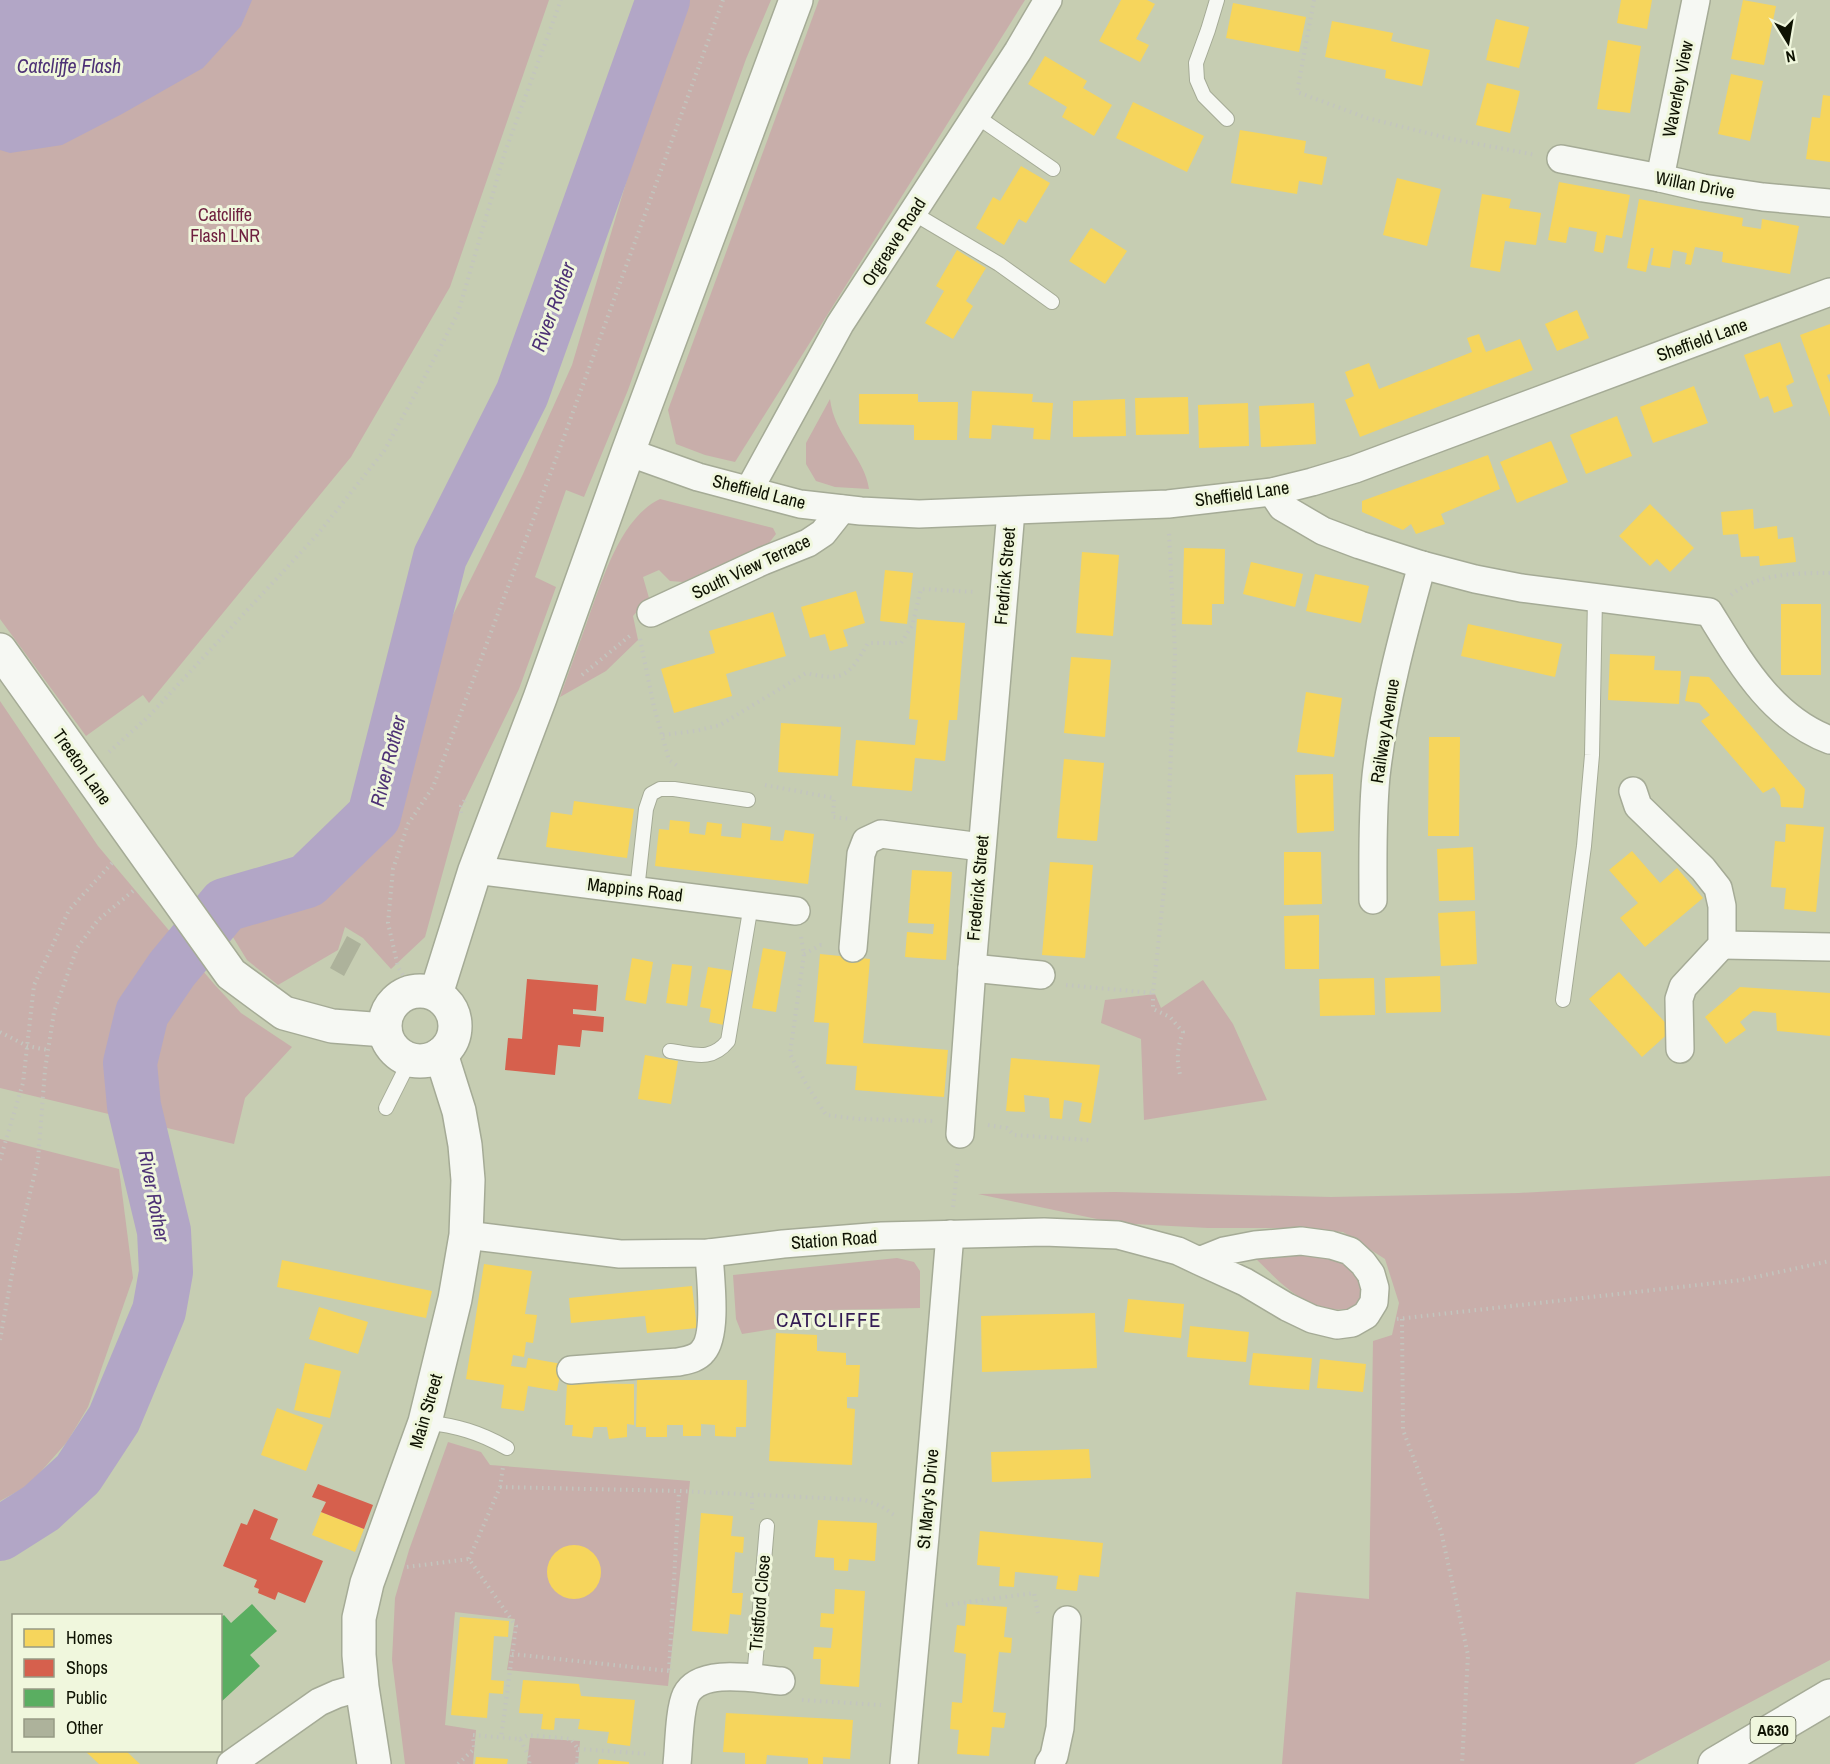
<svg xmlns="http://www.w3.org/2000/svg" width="1830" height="1764" viewBox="0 0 1830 1764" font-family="'Archivo Narrow',sans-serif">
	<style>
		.green { fill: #c8aeaa }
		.water { fill: #b2a6c6 }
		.homes { fill: #f6d55c }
		.shops { fill: #d6604d }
		.public { fill: #5aae61 }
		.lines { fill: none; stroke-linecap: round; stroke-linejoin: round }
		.river { stroke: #b2a6c6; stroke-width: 54 }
		.building { fill: #adb29b }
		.service-casing { stroke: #a5ab96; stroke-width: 16 }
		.minor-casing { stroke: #a5ab96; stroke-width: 30 }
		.secondary-casing { stroke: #a5ab96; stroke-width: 36 }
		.trunk-casing { stroke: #a5ab96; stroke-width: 36 }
		.path { stroke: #c3c5be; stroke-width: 4; stroke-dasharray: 1.5 4.5; stroke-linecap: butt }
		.service { stroke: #f6f8f3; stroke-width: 14 }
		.minor { stroke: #f6f8f3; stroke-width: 27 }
		.secondary { stroke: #f6f8f3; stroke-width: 33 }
		.trunk { stroke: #f6f8f3; stroke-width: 33 }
		.labels { text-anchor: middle; stroke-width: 6; stroke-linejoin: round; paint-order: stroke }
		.shield { fill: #f0f7dd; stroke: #525744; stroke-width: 1.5 }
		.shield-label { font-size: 16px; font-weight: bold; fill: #0e1202 }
		.street-label { font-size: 18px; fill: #0e1202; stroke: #f0f7dd }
		.park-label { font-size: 18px; fill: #6f2140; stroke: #f0f7dd }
		.water-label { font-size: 20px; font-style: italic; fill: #4d3175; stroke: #f0f7dd }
		.quarter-label { font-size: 21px; letter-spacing: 1.5px; fill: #331b54; stroke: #f0f7dd }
	</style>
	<rect width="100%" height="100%" fill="#c6cdb2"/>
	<g class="green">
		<path d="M0,0H549L450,287L351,457L149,703L143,695L86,736L0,619Z"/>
		<path d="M687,0H771L746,59L628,390L584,497L566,490L535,577L556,587L519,689L460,810L425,937L391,969L363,938L345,927L338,950L278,985L247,960L228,929L303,902L330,885L385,824L448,625L523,474L572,365L649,105Z"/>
		<path d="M819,0H1025L735,462L705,455L676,444L668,410Z"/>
		<path d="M830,399C834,435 865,458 869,489L835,487L816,481L806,464V443Z"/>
		<path d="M660,499L773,528L776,534L769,543L683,582L670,581L659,570L643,577L649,598L633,616L638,640L606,671L560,697C569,671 579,645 588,619C602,581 620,518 660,499Z"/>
		<path d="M0,701L98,846L214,984L241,1013L292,1047L245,1098L234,1144L0,1088Z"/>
		<path d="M1203,980L1233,1024L1267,1100L1144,1120L1141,1039L1101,1023L1105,1000L1155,994L1161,1008Z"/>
		<path d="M0,1139L119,1169L133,1278L88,1407L67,1442L29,1485L0,1501Z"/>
		<path d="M1830,1176V1660L1634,1764H1282L1296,1592L1369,1599L1373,1341L1392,1335L1399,1303L1385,1259L1343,1232L1292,1228H1208L1116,1223L978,1194L1115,1192L1331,1197L1519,1193Z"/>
		<path d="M1286,1250L1349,1262L1363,1281L1361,1299L1352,1309C1307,1314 1283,1285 1253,1256Z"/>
		<path d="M897,1258L914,1262L920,1271V1308L781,1311L780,1328L742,1334L736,1319L733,1275Z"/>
		<path d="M448,1442L481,1452L490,1465L690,1481L668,1686L507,1670L515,1619L455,1612L445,1725L476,1730L473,1764H405L392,1660L395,1598L409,1550Z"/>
		<path d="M530,1738L580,1741L578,1764H527Z"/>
	</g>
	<path class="water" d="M0,0H252L241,26L203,68L122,114L62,145L10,153L0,150Z"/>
	<g class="homes">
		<path d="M1121,0H1147L1155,4L1136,39L1149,45L1140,62L1099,41Z"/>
		<path d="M1621,0H1652L1647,29L1617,23Z"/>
		<path d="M1743,0L1776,6L1764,65L1731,59Z"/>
		<path d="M1233,3L1306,17L1299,52L1226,38Z"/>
		<path d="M1496,19L1529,27L1519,68L1486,60Z"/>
		<path d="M1332,21L1393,33L1391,41L1430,50L1422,86L1385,78L1386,70L1325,57Z"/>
		<path d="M1608,40L1641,46L1630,113L1597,109Z"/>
		<path d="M1045,56L1087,81L1083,88L1112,105L1094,136L1062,117L1067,107L1028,84Z"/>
		<path d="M1731,74L1763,81L1750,141L1718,134Z"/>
		<path d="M1487,83L1520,91L1510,133L1476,125Z"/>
		<path d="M1823,95L1830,96V162L1806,159L1812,117L1820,118Z"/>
		<path d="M1133,102L1204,136L1187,172L1116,138Z"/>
		<path d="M1240,130L1306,141L1304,153L1327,157L1322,185L1299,181L1297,194L1231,183Z"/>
		<path d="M1021,166L1050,183L1026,223L1019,219L1004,245L976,228L993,197L1000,201Z"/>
		<path d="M1397,178L1441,189L1427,246L1383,235Z"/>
		<path d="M1559,182L1630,195L1622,238L1606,235L1603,253L1594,251L1597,232L1569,227L1566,243L1548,240Z"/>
		<path d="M1482,194L1511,199L1509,208L1541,213L1536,245L1505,241L1500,272L1470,267Z"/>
		<path d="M1639,199L1743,218L1742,226L1761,229L1762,219L1799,226L1790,274L1722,262L1723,252L1695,247L1691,265L1685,264L1687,253L1673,250L1670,268L1651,265L1654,248H1651L1646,272L1627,268Z"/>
		<path d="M1091,228L1127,251L1105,284L1069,261Z"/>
		<path d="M957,250L986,268L966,301L973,306L953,339L925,323L944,291L936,286Z"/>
		<path d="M1577,310L1589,338L1557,351L1545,324Z"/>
		<path d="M1830,324V374L1827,375L1830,383V417L1800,335Z"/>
		<path d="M1479,334L1486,352L1520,339L1533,370L1360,437L1345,400L1354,396L1345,372L1369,363L1379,389L1472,352L1467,338Z"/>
		<path d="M1780,342L1794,382L1786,386L1793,406L1774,413L1768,396L1760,399L1744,355Z"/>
		<path d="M1694,386L1708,423L1653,443L1640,407Z"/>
		<path d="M972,391L1033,394L1032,402L1053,403L1050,440L1033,439L1034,428L992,425L991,439L969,438Z"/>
		<path d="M859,394H918V402H958L957,440H914V425L859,424Z"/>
		<path d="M1188,397L1189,434L1136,435L1135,398Z"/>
		<path d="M1125,399L1126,436L1073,437V401Z"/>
		<path d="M1248,403L1249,446L1199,448L1198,405Z"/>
		<path d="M1314,403L1316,444L1261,447L1259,406Z"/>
		<path d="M1617,416L1632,456L1586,474L1570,435Z"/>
		<path d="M1551,441L1568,482L1517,503L1500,462Z"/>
		<path d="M1488,455L1500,489L1441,514L1445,524L1416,534L1411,524L1403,530L1362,512V501Z"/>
		<path d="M1650,504L1694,548L1670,572L1657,559L1650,566L1619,536Z"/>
		<path d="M1753,509L1754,529L1777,526L1778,539L1793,537L1796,562L1760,566L1759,556L1741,557L1738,534L1723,535L1721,512Z"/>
		<path d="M1184,548L1225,549L1224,604H1212V625L1182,624Z"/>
		<path d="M1082,552L1119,555L1113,636L1076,633Z"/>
		<path d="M1251,562L1303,574L1295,607L1243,594Z"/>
		<path d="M885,570L913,573L907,624L880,621Z"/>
		<path d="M1315,574L1369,586L1361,623L1306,611Z"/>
		<path d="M856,591L865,623L843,630L848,646L830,651L825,634L810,638L801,607Z"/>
		<rect x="1781" y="604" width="40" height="71"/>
		<path d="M773,612L786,656L726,674L732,696L674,713L661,669L715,653L709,631Z"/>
		<path d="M917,619L965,623L957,720H949L945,761L915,758L912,791L852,786L856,740L915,745L918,720L909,719Z"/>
		<path d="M1468,624L1562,644L1555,677L1461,656Z"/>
		<path d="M1610,654L1655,656L1654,670L1681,671L1679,704L1608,700Z"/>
		<path d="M1071,657L1111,660L1105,737L1064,733Z"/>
		<path d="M1690,676L1709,677L1805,789L1803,808L1781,807L1780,796L1774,787L1763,793L1701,721L1710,715L1699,703L1685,701Z"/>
		<path d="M1306,692L1342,698L1334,757L1297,752Z"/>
		<path d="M781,723L841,727L838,776L778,772Z"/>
		<path d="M1429,737H1460L1459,836H1428Z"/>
		<path d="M1064,759L1104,763L1097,841L1057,838Z"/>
		<path d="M1333,774L1334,831L1297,833L1295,775Z"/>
		<path d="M574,801L634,809L627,858L546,847L551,812L572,815Z"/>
		<path d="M670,820L690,822L689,833L705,835L707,822L722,824L721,836L741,838L742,823L771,827L770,840L783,841L785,830L814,834L808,884L655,866L659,829L669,830Z"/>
		<path d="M1786,824L1824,827L1816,912L1784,909L1786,888L1771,887L1775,841L1785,842Z"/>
		<path d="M1473,847L1475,900L1439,901L1437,849Z"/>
		<path d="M1632,851L1660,883L1677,868L1703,898L1645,947L1620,918L1638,903L1609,870Z"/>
		<path d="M1284,852H1321L1322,904L1284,905Z"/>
		<path d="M1050,862L1093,865L1085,958L1042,955Z"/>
		<path d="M912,870L952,872L946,960L905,957L907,932L933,934L934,924L908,923Z"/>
		<path d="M1475,911L1477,964L1441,966L1438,913Z"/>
		<path d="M1319,915V969H1285L1284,916Z"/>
		<path d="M763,948L786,952L776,1012L752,1008Z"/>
		<path d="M820,954L870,959L863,1043L948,1050L944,1097L855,1090L857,1066L826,1064L829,1023L814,1022Z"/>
		<path d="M632,958L653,962L646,1004L625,1000Z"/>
		<path d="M672,964L692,966L687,1006L666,1003Z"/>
		<path d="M708,967L733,971L724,1025L709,1022L711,1009L700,1007Z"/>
		<path d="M1619,972L1672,1030L1642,1057L1589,999Z"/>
		<path d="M1440,976L1441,1012L1386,1013L1385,978Z"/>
		<path d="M1374,978L1375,1015L1320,1016L1319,979Z"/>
		<path d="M1740,987L1830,993V1036L1777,1031L1776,1013L1753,1011L1740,1022L1746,1030L1726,1044L1705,1017Z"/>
		<path d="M645,1055L678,1061L671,1104L638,1099Z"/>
		<path d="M1011,1058L1100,1065L1091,1123L1079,1121L1082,1103L1064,1100L1062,1119L1050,1118L1049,1098L1024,1095L1025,1112L1006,1111Z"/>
		<path d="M282,1260L432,1291L426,1318L277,1287Z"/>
		<path d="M484,1264L532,1271L525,1314L537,1315L533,1343L526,1342L524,1357L513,1355L511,1366L526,1368L528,1358L562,1364L557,1391L528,1386L524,1411L501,1408L504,1385L466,1379Z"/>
		<path d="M692,1286L697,1328L647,1333L645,1316L571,1323L569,1298Z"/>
		<path d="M1128,1299L1184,1304L1181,1338L1124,1332Z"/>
		<path d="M319,1307L368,1322L358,1354L309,1339Z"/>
		<path d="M1095,1313L1097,1368L982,1372L981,1316Z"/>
		<path d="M1190,1326L1249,1332L1246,1362L1187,1357Z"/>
		<path d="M776,1333L817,1335V1351L846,1353V1365H860L858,1397H847V1408L855,1409L852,1465L769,1461Z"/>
		<path d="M1253,1353L1312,1358L1309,1390L1249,1385Z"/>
		<path d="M1320,1359L1366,1364L1363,1392L1317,1388Z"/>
		<path d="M305,1363L341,1371L330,1418L294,1410Z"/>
		<path d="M637,1380H747L746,1427H736V1437L715,1436V1425L701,1424V1436H683V1425H667V1437H646V1427H636Z"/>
		<path d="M567,1383L634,1384V1425L627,1424V1437L609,1439L607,1427H594L592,1438L572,1436L573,1425H565Z"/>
		<path d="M277,1408L323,1425L306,1471L261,1455Z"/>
		<path d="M1089,1449L1091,1478L992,1482L991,1452Z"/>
		<path d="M321,1512L364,1529L355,1552L312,1535Z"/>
		<path d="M701,1513L733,1516L731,1536L744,1537L743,1553L735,1552L732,1593H743L741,1615L730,1614L728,1634L692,1631Z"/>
		<path d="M818,1520L877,1523L875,1561L849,1559L848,1571L834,1570V1558L815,1557Z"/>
		<path d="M980,1531L1103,1543L1099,1577L1079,1575L1077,1591L1056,1589L1058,1576L1015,1572L1014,1587L999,1586L1000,1567L977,1565Z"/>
		<circle cx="574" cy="1572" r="27"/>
		<path d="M835,1589L865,1591L859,1687L820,1684L821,1659H813L814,1647L831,1648L833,1628L820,1627L821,1613L834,1614Z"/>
		<path d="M967,1604L1007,1607L1004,1637L1012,1638L1011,1653L999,1652L993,1712L1006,1713L1004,1728L992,1727L989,1756L957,1754L959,1730L950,1729L952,1702L962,1703L966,1654L954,1652L957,1625L965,1626Z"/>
		<path d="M460,1617L509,1621L508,1637L494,1636L491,1680L504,1681L503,1694L489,1693L487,1718L451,1715Z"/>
		<path d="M523,1680L579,1684L581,1696L635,1700L630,1746L607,1743L609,1732L578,1729L580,1719L555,1718L554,1730L541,1729L543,1714L519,1713Z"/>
		<path d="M726,1713L853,1720L850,1759L823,1757V1764H808V1758L767,1755L766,1764H745V1753L723,1752Z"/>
		<path d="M84,1750H125L140,1764H99Z"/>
		<path d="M476,1757L508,1759L507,1764H475Z"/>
		<path d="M599,1759L629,1762V1764H598Z"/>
	</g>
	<g class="shops">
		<path d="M527,979L598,985L596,1011L573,1009V1014L604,1017L603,1032L582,1030L580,1047L558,1045L555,1075L505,1070L508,1038L522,1039Z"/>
		<path d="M318,1484L373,1505L364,1529L321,1512L326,1502L312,1497Z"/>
		<path d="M254,1509L278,1519L270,1539L323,1561L305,1603L278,1592L275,1600L258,1593L259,1589L254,1587L257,1580L223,1566L241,1523L247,1525Z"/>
	</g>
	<path class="public" d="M252,1604L277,1631L250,1655L260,1666L220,1703V1618L224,1615L231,1623Z"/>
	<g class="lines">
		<path class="river" d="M0,1534L41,1508L78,1474L114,1419L159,1311L166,1272L164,1231L134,1106L130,1063L142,1013L172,969L225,905L307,881L374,816L440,557L522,394L663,0"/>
	</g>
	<path class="building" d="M347,936L361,944L344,976L330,968Z"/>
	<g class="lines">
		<defs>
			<g id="service">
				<path d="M1217,0L1208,30L1196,63L1197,80L1204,96L1227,119"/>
				<path d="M976,116L1053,169"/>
				<path d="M913,213L999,264L1052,302"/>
				<path d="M637,890L646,809L651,794L660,789H674L748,800"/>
				<path d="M1563,1000L1584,846L1592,755L1595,598"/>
				<path d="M670,1051C694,1054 711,1062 728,1041L751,905"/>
				<path d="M386,1108L410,1060"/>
				<path d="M425,1422C457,1426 479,1432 507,1448"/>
				<path d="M754,1679L767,1526"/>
			</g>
			<g id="minor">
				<path d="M1561,159L1660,178L1703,188L1763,197L1830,203"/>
				<path d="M1660,178L1696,0"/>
				<path d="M628,452L698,477L800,504L861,511L919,514L1168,504L1272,492L1312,482L1355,469L1830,292"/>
				<path d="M749,490L840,324L1018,51L1048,0"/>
				<path d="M1272,492L1282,507L1323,531L1360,545L1422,565L1475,579L1521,588L1709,612C1740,662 1771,718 1830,740"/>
				<path d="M651,613L763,561L808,543L823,533L842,509"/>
				<path d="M1633,791L1638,806L1703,869L1718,888L1722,906V945L1683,987L1679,999L1680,1049"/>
				<path d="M475,870L796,911"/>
				<path d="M1373,900C1373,859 1372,817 1376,776C1384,704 1403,634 1422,565"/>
				<path d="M1722,945L1830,947"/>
				<path d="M853,948L861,854L866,841L881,834L981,847"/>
				<path d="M972,968L1041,975"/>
				<path d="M960,1134L972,968L1011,511"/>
				<path d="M466,1235L620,1254L709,1253L783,1244L882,1236L1044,1232L1118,1235L1178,1251L1199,1261L1245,1282L1287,1307L1312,1319L1337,1325L1352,1323L1366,1315L1374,1302L1375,1288L1371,1274L1363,1263L1350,1251L1331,1245L1301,1241L1255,1245L1224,1251L1199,1261"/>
				<path d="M571,1370L678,1362C687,1360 697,1359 703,1351C718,1334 710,1276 709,1253"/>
				<path d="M231,1764L319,1702L337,1694L362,1687"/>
				<path d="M677,1764C679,1747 679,1710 686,1695C700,1667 756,1679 781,1681"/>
				<path d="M904,1764L925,1536L950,1234"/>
				<path d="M1049,1764L1054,1756L1060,1728L1067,1620"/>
			</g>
			<g id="secondary">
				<path d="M0,650L231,974L284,1013L332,1026L385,1030"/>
				<circle cx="420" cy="1026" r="35"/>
				<path d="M436,994L475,870L540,698L628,452L796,0"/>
				<path d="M374,1764L362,1687L359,1655V1618L367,1583L425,1422L455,1299L466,1235L468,1180L465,1145L459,1111L441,1054"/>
			</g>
			<path id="trunk" d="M1715,1764L1830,1696"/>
		</defs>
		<use href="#service" class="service-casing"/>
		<use href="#minor" class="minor-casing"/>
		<use href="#secondary" class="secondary-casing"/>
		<use href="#trunk" class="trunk-casing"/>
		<g class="path">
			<path d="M1314,0L1297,92L1367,118L1452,139L1536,155"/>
			<path d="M1731,595C1758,573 1797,573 1830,573"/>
			<path d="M640,639L654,707L669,760L679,767"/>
			<path d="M582,675L632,634"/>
			<path d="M663,735L695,731L720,725L806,673C844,682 849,676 868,643H901L912,626L921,589L975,592"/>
			<path d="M109,752L149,716L317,535L384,451L422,382L458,313L505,152L561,0"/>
			<path d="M765,785L834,798L833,817L851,819"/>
			<path d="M461,813V806L466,798"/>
			<path d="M801,937L804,954L790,1054L805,1082L826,1115L859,1119L933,1121"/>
			<path d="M804,954L821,945L825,946"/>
			<path d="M406,980L398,967L388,923L393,869L408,824L433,787L557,456L723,0"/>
			<path d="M1066,985L1153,993L1166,871L1175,653L1169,532"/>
			<path d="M1153,993V1009L1170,1017L1183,1032C1177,1049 1176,1061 1181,1078"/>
			<path d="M0,1032L27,1046L48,1050"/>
			<path d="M988,1125L1007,1128L1014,1135L1089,1140"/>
			<path d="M0,1160L23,1083L34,985L69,910L112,863"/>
			<path d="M953,1207L958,1161"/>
			<path d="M1397,1319L1742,1280L1830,1261"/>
			<path d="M1402,1319L1403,1430L1441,1531L1468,1655L1462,1764"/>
			<path d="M0,1340L16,1251L38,1160L45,1070L54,1012L77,948L98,920L133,891"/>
			<path d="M500,1487L679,1491L865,1500L881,1506L897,1517"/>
			<path d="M752,1510V1495"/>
			<path d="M469,1559L500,1487L503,1467"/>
			<path d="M407,1567L469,1559L516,1626L501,1738"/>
			<path d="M946,1605L1034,1593L1038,1613"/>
			<path d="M512,1654L669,1671"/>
			<path d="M669,1670L679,1491"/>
			<path d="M802,1700L881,1705"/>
			<path d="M520,1739L528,1735L571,1739L578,1749L577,1764"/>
			<path d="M578,1749L650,1754"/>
			<path d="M458,1764L474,1749L473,1735L520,1739L530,1759L529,1764"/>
		</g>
		<use href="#service" class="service"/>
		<use href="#minor" class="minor"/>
		<use href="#secondary" class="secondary"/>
		<use href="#trunk" class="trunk"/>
	</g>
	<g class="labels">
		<rect class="shield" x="1750.5" y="1717" width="45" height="26" rx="4.5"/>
		<g class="shield-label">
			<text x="1773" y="1736">A630</text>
		</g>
		<g class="street-label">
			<text transform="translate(1678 89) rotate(-79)" y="6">Waverley View</text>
			<text transform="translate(1695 185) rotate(11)" y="6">Willan Drive</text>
			<text transform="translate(894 242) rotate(-57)" y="6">Orgreave Road</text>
			<text transform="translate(1702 340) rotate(-20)" y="6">Sheffield Lane</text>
			<text transform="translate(759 492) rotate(14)" y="6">Sheffield Lane</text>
			<text transform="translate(1242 494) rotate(-8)" y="6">Sheffield Lane</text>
			<text transform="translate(751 567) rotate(-25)" y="6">South View Terrace</text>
			<text transform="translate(1005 576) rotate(-85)" y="6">Fredrick Street</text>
			<text transform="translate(1385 731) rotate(-81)" y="6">Railway Avenue</text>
			<text transform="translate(82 767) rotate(55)" y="6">Treeton Lane</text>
			<text transform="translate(978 888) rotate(-85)" y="6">Frederick Street</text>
			<text transform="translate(635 890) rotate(7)" y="6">Mappins Road</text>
			<text transform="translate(834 1240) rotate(-4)" y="6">Station Road</text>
			<text transform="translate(426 1411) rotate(-74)" y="6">Main Street</text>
			<text transform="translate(928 1499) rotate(-85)" y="6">St Mary's Drive</text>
			<text transform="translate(760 1603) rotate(-85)" y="6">Tristford Close</text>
		</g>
		<g class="park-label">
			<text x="225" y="221">Catcliffe<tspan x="225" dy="21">Flash LNR</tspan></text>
		</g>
		<g class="water-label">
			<text x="69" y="73">Catcliffe Flash</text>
			<text transform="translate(553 307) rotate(-70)" y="7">River Rother</text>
			<text transform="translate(388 761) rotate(-76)" y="7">River Rother</text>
			<text transform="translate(154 1196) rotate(79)" y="7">River Rother</text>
		</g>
		<g class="quarter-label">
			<text x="829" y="1327">CATCLIFFE</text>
		</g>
	</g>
	<rect x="12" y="1614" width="210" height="138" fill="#f0f7dd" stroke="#969b85" stroke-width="1.5"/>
	<rect x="24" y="1629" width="30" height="18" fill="#f6d55c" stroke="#969b85" stroke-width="1.5"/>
	<text x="66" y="1644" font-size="18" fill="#0e1202">Homes</text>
	<rect x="24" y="1659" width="30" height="18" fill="#d6604d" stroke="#969b85" stroke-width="1.5"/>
	<text x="66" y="1674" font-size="18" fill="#0e1202">Shops</text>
	<rect x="24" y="1689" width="30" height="18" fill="#5aae61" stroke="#969b85" stroke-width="1.5"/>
	<text x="66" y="1704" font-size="18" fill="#0e1202">Public</text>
	<rect x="24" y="1719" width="30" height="18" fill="#adb29b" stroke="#969b85" stroke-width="1.5"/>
	<text x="66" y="1734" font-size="18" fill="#0e1202">Other</text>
	<g transform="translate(1788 42) rotate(169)" stroke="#f0f7dd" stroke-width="4.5" paint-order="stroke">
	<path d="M0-4.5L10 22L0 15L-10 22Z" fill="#0e1202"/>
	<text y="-9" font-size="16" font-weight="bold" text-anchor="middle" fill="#0e1202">N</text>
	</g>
</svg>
